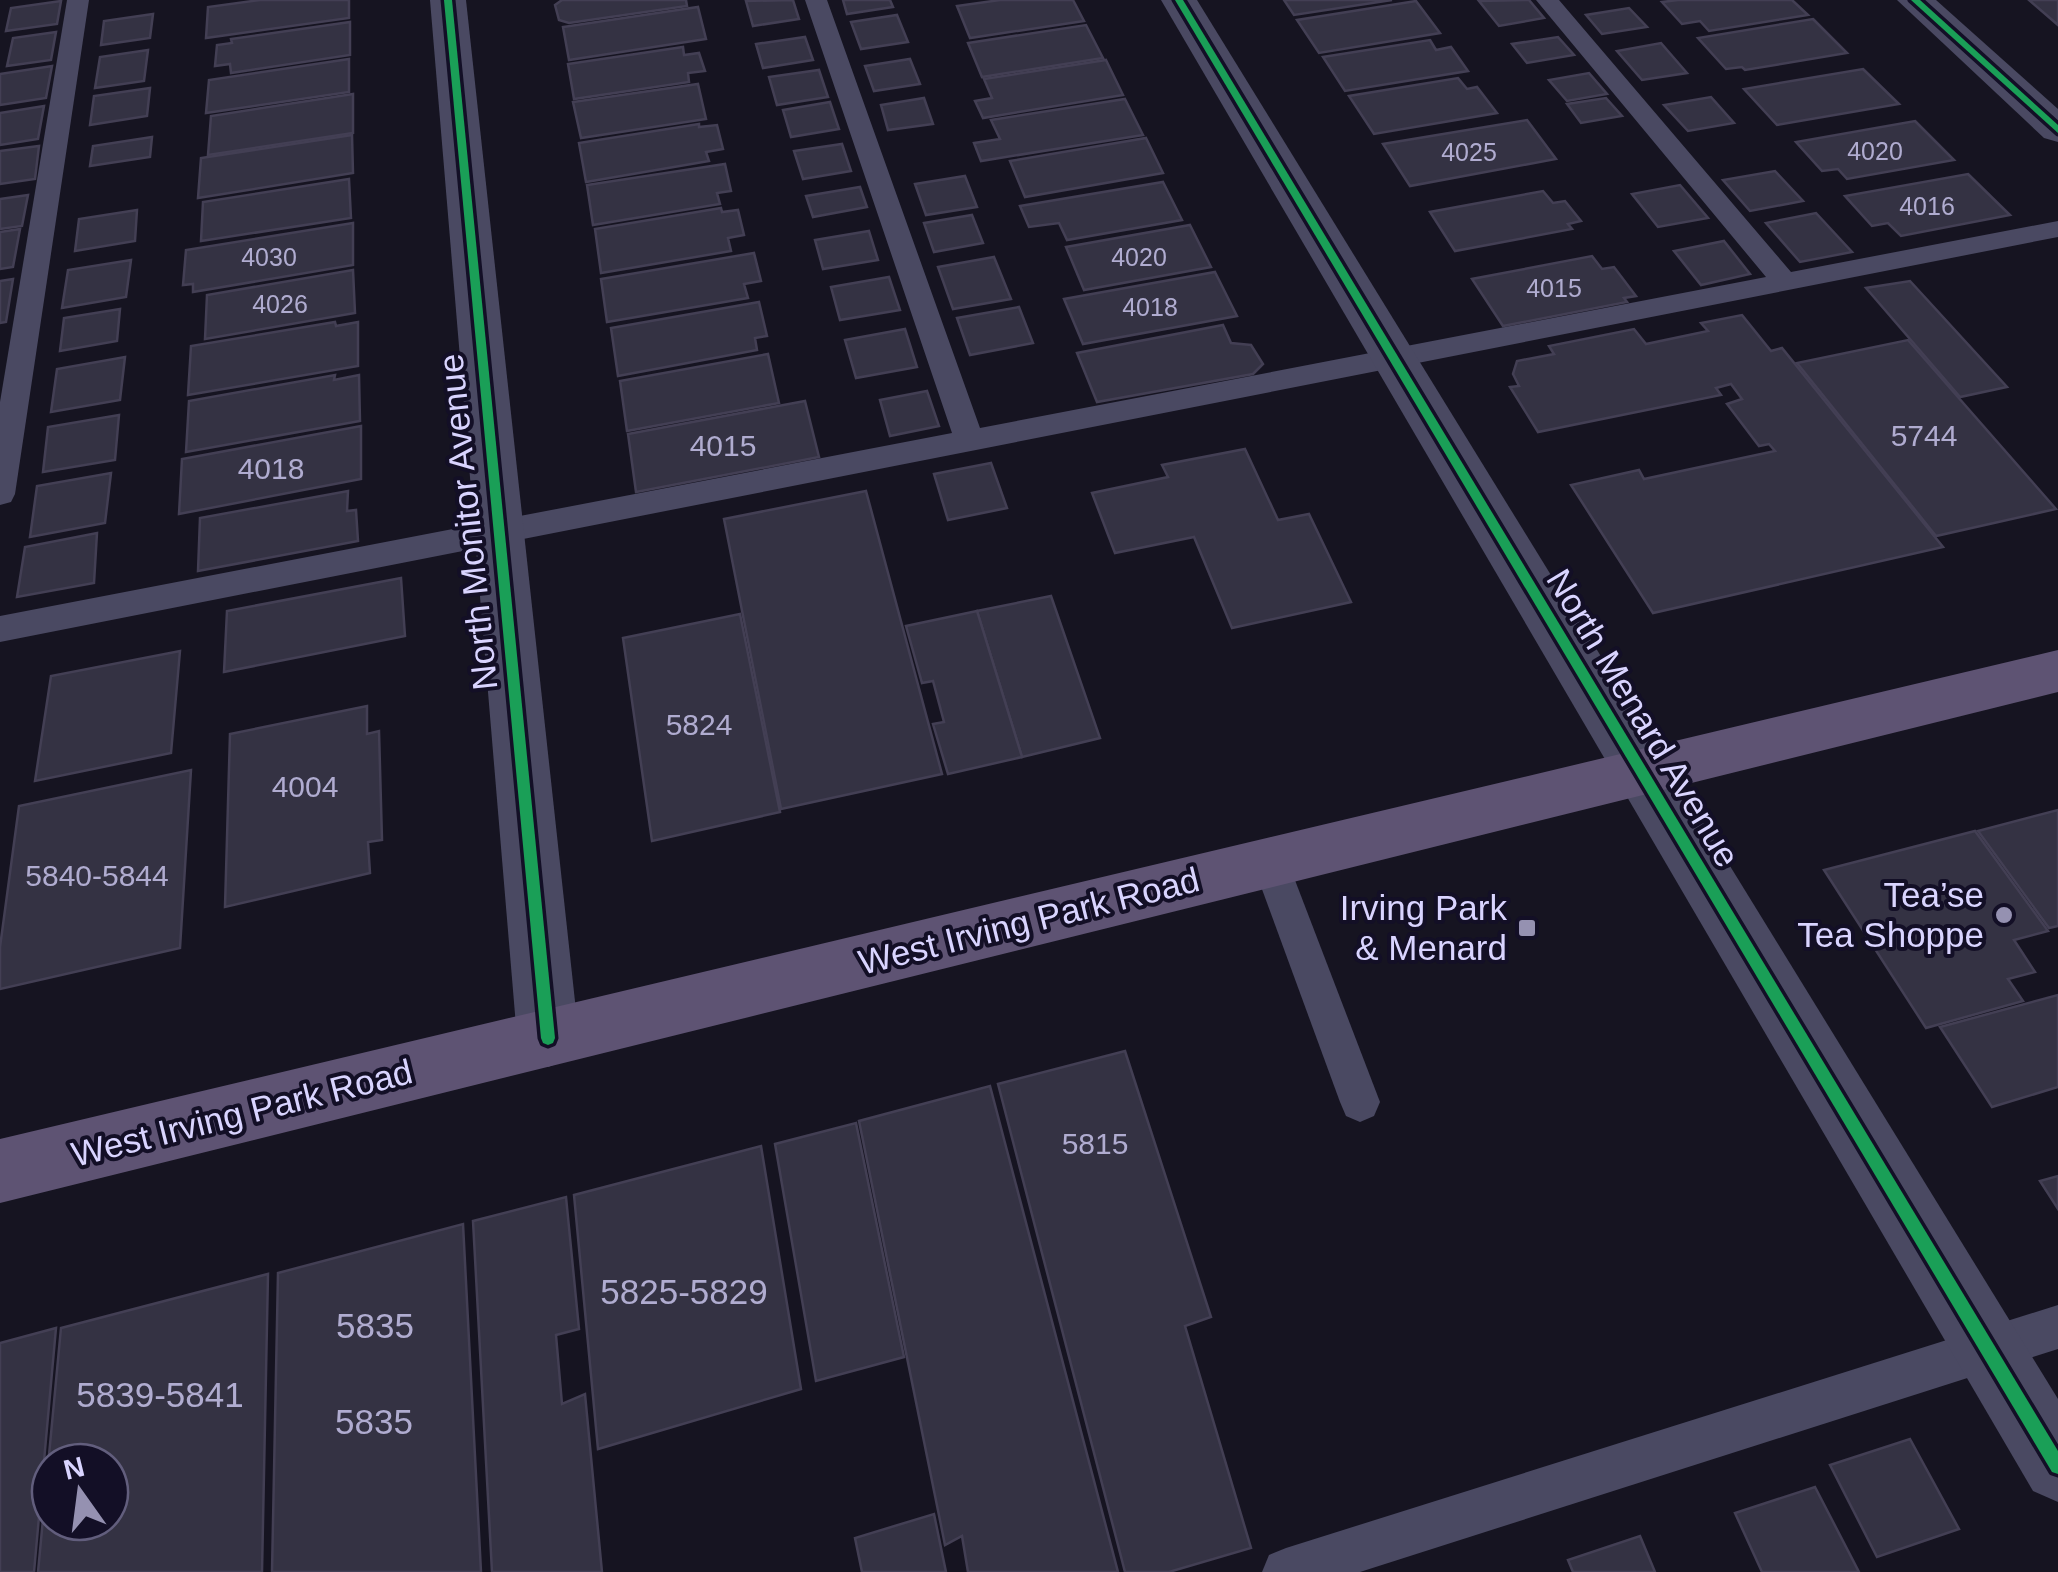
<svg xmlns="http://www.w3.org/2000/svg" width="2058" height="1572" viewBox="0 0 2058 1572" font-family="Arial,sans-serif">
	<style>
		.building { fill: #343243; stroke: #433f54; stroke-width: 2.5; fill-rule: evenodd }
		.lines { fill: none; stroke-linecap: round; stroke-linejoin: round }
		.service { fill: #4a4962; fill-rule: evenodd }
		.minor { fill: #4a4962; fill-rule: evenodd }
		.primary { fill: #5e5373; fill-rule: evenodd }
		.cycleway-casing { stroke: #130f26; stroke-width: 7 }
		.cycleway { fill: #1a9f57; fill-rule: evenodd }
		.poi-dot { fill: #9591b1; stroke: #130f26; stroke-width: 4 }
		.labels { text-anchor: middle; stroke-width: 8; stroke-linejoin: round; paint-order: stroke }
		.far-number-label { font-size: 25px; fill: #b0acd0 }
		.number-label { font-size: 30px; fill: #b0acd0 }
		.street-label { font-size: 35px; fill: #d9d4ff; stroke: #130f26 }
		.poi-label { font-size: 35px; fill: #d9d4ff; stroke: #130f26; text-anchor: end }
		.near-number-label { font-size: 35px; fill: #b0acd0 }
	</style>
	<rect width="100%" height="100%" fill="#161421"/>
	<g class="building">
		<path d="M260,0H349V18L206,38L208,7Z"/>
		<path d="M562,0H686L687,6L569,23L559,20L555,5Z"/>
		<path d="M793,0L799,19L753,26L746,1Z"/>
		<path d="M843,0H890L893,7L847,14Z"/>
		<path d="M1000,0H1073L1084,21L970,38L957,6Z"/>
		<path d="M1284,0H1392L1294,15Z"/>
		<path d="M1529,0L1544,18L1499,26L1479,1Z"/>
		<path d="M1678,0H1792L1808,15L1709,31L1700,21L1682,24L1662,2Z"/>
		<path d="M2029,0H2058V25Z"/>
		<path d="M61,1L57,24L6,31L11,8Z"/>
		<path d="M1416,1L1440,33L1319,53L1297,20Z"/>
		<path d="M698,7L706,39L569,60L563,27Z"/>
		<path d="M1629,8L1647,27L1602,34L1586,15Z"/>
		<path d="M153,14L150,38L101,45L104,21Z"/>
		<path d="M897,15L908,42L861,49L851,22Z"/>
		<path d="M1813,19L1847,53L1745,70L1742,67L1726,69L1698,38Z"/>
		<path d="M350,22V55L231,73L230,64L215,66L217,45L232,43L231,39Z"/>
		<path d="M1086,25L1103,58L982,77L968,43Z"/>
		<path d="M56,32L51,60L7,66L13,38Z"/>
		<path d="M805,37L813,60L763,68L756,44Z"/>
		<path d="M1558,37L1574,55L1527,63L1512,44Z"/>
		<path d="M1430,40L1436,50L1451,47L1468,71L1345,91L1323,57Z"/>
		<path d="M1661,43L1687,73L1642,80L1617,51Z"/>
		<path d="M683,47L684,55L699,53L705,71L688,73L689,82L574,99L568,64Z"/>
		<path d="M148,50L144,81L95,88L100,57Z"/>
		<path d="M349,59V92L206,113L209,80Z"/>
		<path d="M910,59L920,84L874,91L865,66Z"/>
		<path d="M1106,60L1123,95L983,118L975,101L992,98L984,79Z"/>
		<path d="M52,66L46,98L0,105V74Z"/>
		<path d="M1863,69L1899,104L1777,125L1744,89Z"/>
		<path d="M819,70L828,97L777,105L769,77Z"/>
		<path d="M1589,73L1607,94L1567,101L1549,80Z"/>
		<path d="M1458,78L1467,89L1477,87L1497,113L1374,134L1349,96Z"/>
		<path d="M698,84L706,119L581,138L573,102Z"/>
		<path d="M150,88L147,116L90,125L94,96Z"/>
		<path d="M353,94V133L208,155L211,116Z"/>
		<path d="M1711,97L1734,123L1688,131L1664,105Z"/>
		<path d="M924,98L933,124L888,130L881,105Z"/>
		<path d="M1606,98L1622,116L1581,123L1567,104Z"/>
		<path d="M1125,99L1143,135L981,161L974,143L1000,139L991,120Z"/>
		<path d="M830,102L839,129L791,137L783,110Z"/>
		<path d="M44,106L38,139L0,145V113Z"/>
		<path d="M1527,120L1556,159L1410,186L1383,144Z"/>
		<path d="M1915,121L1954,160L1847,179L1838,169L1822,171L1796,142Z"/>
		<path d="M699,124V127L717,125L723,149L706,152L709,161L586,182L579,143Z"/>
		<path d="M352,135L353,173L198,198L201,158Z"/>
		<path d="M152,137L150,157L90,166L93,146Z"/>
		<path d="M1146,138L1163,173L1025,197L1010,161Z"/>
		<path d="M842,144L851,171L803,179L794,151Z"/>
		<path d="M39,146L35,179L0,184V151Z"/>
		<path d="M725,164L731,191L717,193L720,204L593,225L587,185Z"/>
		<path d="M1775,171L1803,201L1750,211L1723,180Z"/>
		<path d="M1968,174L2010,215L1901,236L1888,223L1872,226L1845,196Z"/>
		<path d="M965,176L977,207L926,215L915,184Z"/>
		<path d="M349,179L351,218L201,241L203,202Z"/>
		<path d="M1163,182L1182,220L1067,240L1059,223L1029,227L1020,206Z"/>
		<path d="M1680,185L1708,218L1658,227L1632,194Z"/>
		<path d="M860,187L867,207L813,217L806,196Z"/>
		<path d="M1543,191L1553,203L1565,201L1581,221L1568,224L1572,229L1455,251L1430,212Z"/>
		<path d="M28,195L22,226L0,229V199Z"/>
		<path d="M721,208L722,212L738,210L744,235L728,238L731,251L601,273L595,229Z"/>
		<path d="M137,210L135,241L75,251L79,219Z"/>
		<path d="M1816,213L1852,252L1800,262L1766,223Z"/>
		<path d="M972,215L983,243L934,252L924,223Z"/>
		<path d="M353,223V265L193,292V284L183,285L186,250Z"/>
		<path d="M1190,225L1211,267L1084,290L1066,247Z"/>
		<path d="M20,229L13,267L0,269V232Z"/>
		<path d="M869,231L878,260L823,269L815,240Z"/>
		<path d="M1724,241L1750,274L1701,285L1674,251Z"/>
		<path d="M754,253L761,281L744,284L748,298L607,322L601,279Z"/>
		<path d="M1592,256L1602,269L1614,267L1636,296L1624,298L1627,302L1503,326L1472,279Z"/>
		<path d="M994,257L1011,299L953,309L938,267Z"/>
		<path d="M131,260L126,297L62,308L68,270Z"/>
		<path d="M353,270L355,313L205,339L207,295Z"/>
		<path d="M1215,272L1237,316L1083,344L1064,299Z"/>
		<path d="M889,277L900,310L840,320L831,287Z"/>
		<path d="M13,279L6,322L0,323V281Z"/>
		<path d="M1910,281L2007,387L1960,397L1866,288Z"/>
		<path d="M759,302L767,336L755,338L757,350L618,376L611,328Z"/>
		<path d="M1019,307L1033,343L970,355L957,318Z"/>
		<path d="M120,309L117,341L60,351L64,318Z"/>
		<path d="M1742,315L1771,351L1782,348L1943,547L1653,613L1571,485L1639,470L1644,479L1775,451L1769,444L1759,446L1727,404L1742,399L1731,384L1716,388L1721,395L1538,432L1510,387L1519,386L1513,374L1517,361L1554,354L1549,346L1634,329L1646,344L1708,331L1701,323Z"/>
		<path d="M335,322L336,326L358,322V366L188,395L191,346Z"/>
		<path d="M1223,325L1231,343L1251,345L1263,364L1253,374L1097,402L1077,353Z"/>
		<path d="M905,329L917,367L856,378L845,340Z"/>
		<path d="M1908,340L2056,509L1936,536L1797,363Z"/>
		<path d="M768,354L779,403L627,431L620,381Z"/>
		<path d="M125,357L120,400L51,412L57,369Z"/>
		<path d="M335,375L334,380L359,375L360,421L186,452L189,401Z"/>
		<path d="M927,391L939,426L890,436L880,400Z"/>
		<path d="M805,401L819,457L636,492L628,434Z"/>
		<path d="M119,415L115,460L43,472L48,427Z"/>
		<path d="M361,426V479L179,514L182,459Z"/>
		<path d="M1245,449L1278,520L1309,514L1351,602L1232,628L1194,537L1115,553L1092,493L1168,477L1162,465Z"/>
		<path d="M991,463L1007,508L948,520L934,474Z"/>
		<path d="M111,473L105,523L30,537L37,486Z"/>
		<path d="M348,491L347,511L356,510L358,541L198,571L200,518Z"/>
		<path d="M866,491L942,774L781,809L724,519Z"/>
		<path d="M97,533L94,583L17,597L25,547Z"/>
		<path d="M401,578L405,636L224,672L227,611Z"/>
		<path d="M1051,596L1100,738L1022,757L977,611Z"/>
		<path d="M977,611L1022,757L948,774L933,724L944,722L933,681L922,683L906,626Z"/>
		<path d="M740,614L780,812L652,841L623,638Z"/>
		<path d="M180,651L171,753L35,781L51,676Z"/>
		<path d="M367,706V734L379,731L382,840L368,842L370,873L225,907L230,734Z"/>
		<path d="M191,770L180,948L0,989V947L19,806Z"/>
		<path d="M2058,810V926L2049,928L1978,831Z"/>
		<path d="M1975,831L2048,931L2014,940L2035,972L2008,979L2023,1001L1926,1028L1824,870Z"/>
		<path d="M2058,995V1087L1992,1107L1940,1027Z"/>
		<path d="M1125,1051L1211,1317L1185,1326L1251,1548L1169,1572H1125L998,1084Z"/>
		<path d="M990,1086L1118,1572H968L962,1536L945,1545L859,1121Z"/>
		<path d="M856,1123L904,1357L816,1381L775,1144Z"/>
		<path d="M761,1146L801,1389L598,1449L574,1195Z"/>
		<path d="M2058,1176V1209L2040,1181Z"/>
		<path d="M566,1197L579,1329L556,1335L562,1404L585,1394L602,1572H492L473,1221Z"/>
		<path d="M463,1224L481,1572H272L278,1273Z"/>
		<path d="M268,1274L262,1572H38L61,1328ZM50,1462H110V1522H50Z"/>
		<path d="M56,1328L34,1572H0V1343Z"/>
		<path d="M1910,1439L1959,1529L1877,1557L1830,1465Z"/>
		<path d="M1815,1487L1859,1572H1762L1735,1513Z"/>
		<path d="M934,1514L946,1572H862L855,1538Z"/>
		<path d="M1640,1536L1655,1572H1573L1568,1560Z"/>
	</g>
	<g class="lines">
		<g class="service">
			<path d="M67,0H89L15,494L11,502L0,505V402Z"/>
			<path d="M805,0H827L980,428L1766,277L1536,0H1559L1791,272L2058,221V237L0,642V616L952,433Z"/>
			<path d="M1270,846L1283,851L1288,862L1380,1102L1374,1116L1360,1122L1346,1116L1340,1102L1252,862L1257,851Z"/>
			<path d="M2058,1305V1349L1360,1572H1262L1269,1555L1286,1548Z"/>
		</g>
		<g class="minor">
			<path d="M430,0H466L579,1038L570,1059L548,1067L526,1059L517,1038Z"/>
			<path d="M1161,0H1197L2058,1399V1502L2033,1491Z"/>
			<path d="M1897,0H1936L2058,109V142L2044,138Z"/>
		</g>
		<path class="primary" d="M2058,650V692L0,1203V1139Z"/>
		<defs>
			<g id="cycleway">
				<path d="M444,0H452L555,1038L553,1043L548,1045L543,1043L541,1038Z"/>
				<path d="M1175,0H1183L2058,1451V1474L2052,1472Z"/>
				<path d="M1911,0H1920L2058,125V133Z"/>
			</g>
		</defs>
		<use href="#cycleway" class="cycleway-casing"/>
		<use href="#cycleway" class="cycleway"/>
	</g>
	<g class="poi-dot">
		<circle cx="2004" cy="915" r="10"/>
		<rect x="1517" y="918" width="20" height="20" rx="5"/>
	</g>
	<g class="labels">
		<g class="far-number-label">
			<text x="1875" y="160">4020</text>
			<text x="1469" y="161">4025</text>
			<text x="1927" y="215">4016</text>
			<text x="269" y="266">4030</text>
			<text x="1139" y="266">4020</text>
			<text x="1554" y="297">4015</text>
			<text x="280" y="313">4026</text>
			<text x="1150" y="316">4018</text>
		</g>
		<g class="number-label">
			<text x="1924" y="446">5744</text>
			<text x="723" y="456">4015</text>
			<text x="271" y="479">4018</text>
			<text x="699" y="735">5824</text>
			<text x="305" y="797">4004</text>
			<text x="97" y="886">5840-5844</text>
			<text x="1095" y="1154">5815</text>
		</g>
		<g class="street-label">
			<text transform="translate(468 522) rotate(-96)" y="12">North Monitor Avenue</text>
			<text transform="translate(1643 718) rotate(59)" y="12">North Menard Avenue</text>
			<text transform="translate(1029 921) rotate(-14)" y="12">West Irving Park Road</text>
			<text transform="translate(242 1113) rotate(-14)" y="12">West Irving Park Road</text>
		</g>
		<g class="poi-label">
			<text x="1984" y="907">Tea’se<tspan x="1984" dy="40">Tea Shoppe</tspan></text>
			<text x="1507" y="920">Irving Park<tspan x="1507" dy="40">&amp; Menard</tspan></text>
		</g>
		<g class="near-number-label">
			<text x="684" y="1304">5825-5829</text>
			<text x="375" y="1338">5835</text>
			<text x="160" y="1407">5839-5841</text>
			<text x="374" y="1434">5835</text>
		</g>
	</g>
	<g transform="translate(80 1492) rotate(346)"><circle r="48" fill="#130f26" stroke="#625e7d" stroke-width="2.5"/>
	<path d="M0-8L18 38L0 25L-18 38Z" fill="#9591b1"/>
	<text y="-15" font-size="28" font-weight="bold" text-anchor="middle" fill="#d9d4ff">N</text>
	</g>
</svg>
